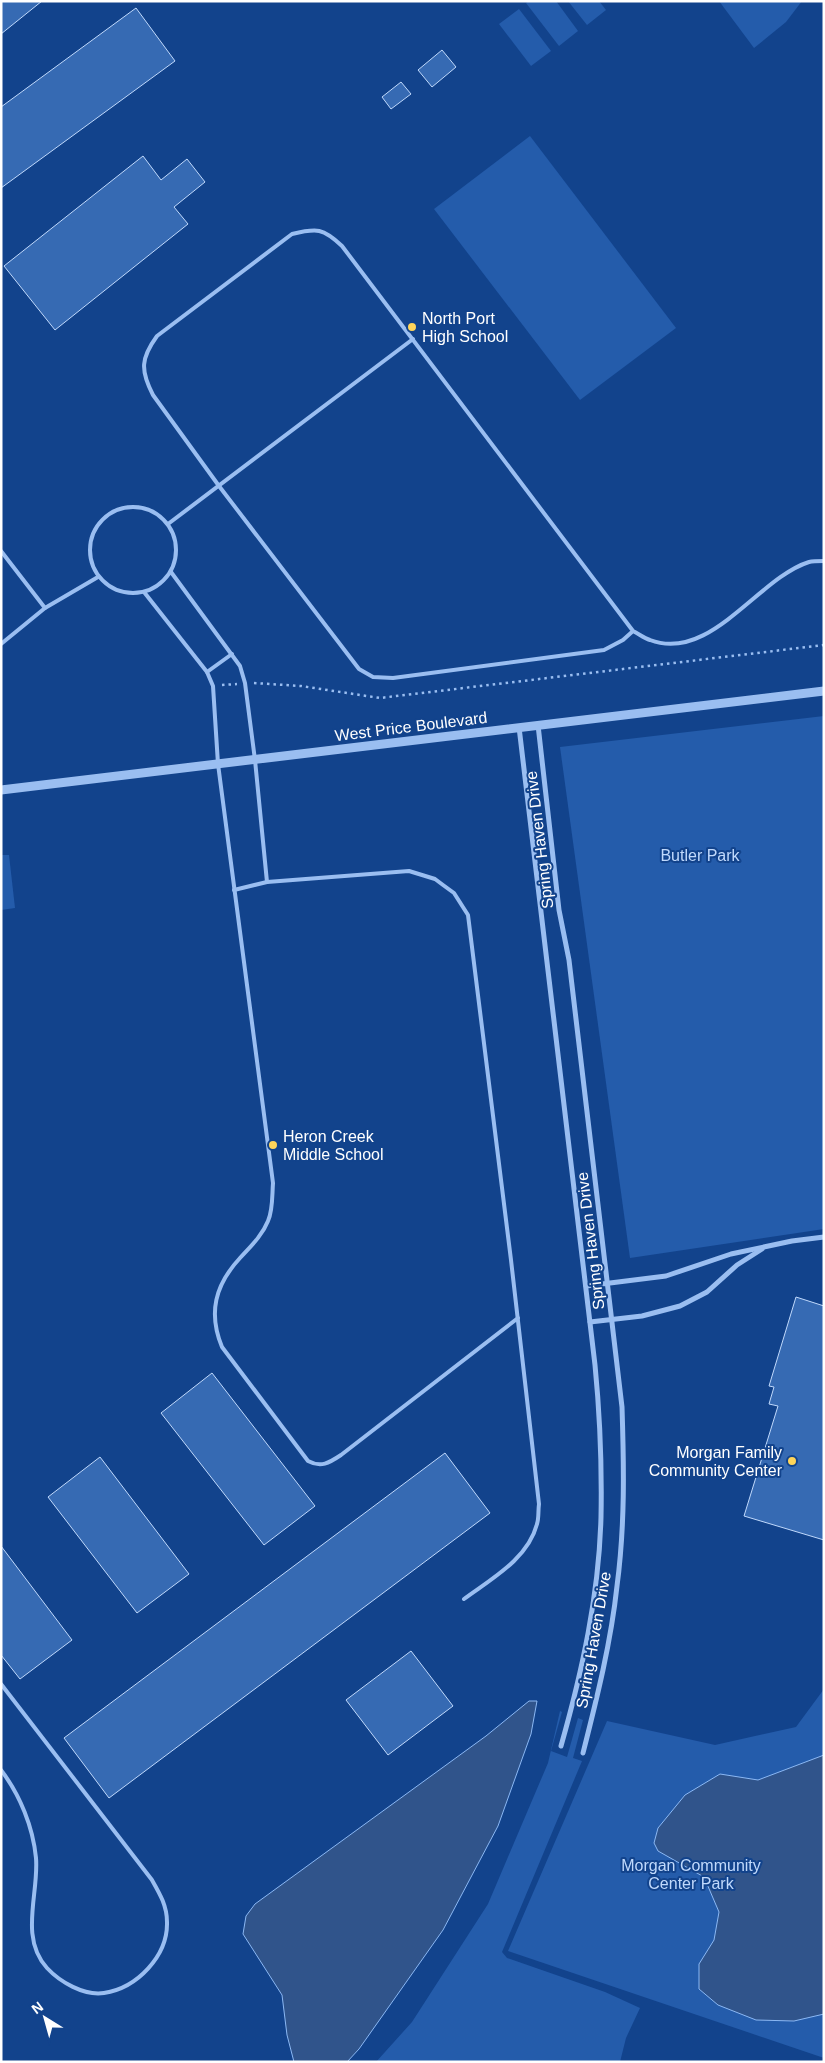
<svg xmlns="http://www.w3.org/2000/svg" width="825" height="2063" viewBox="0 0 825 2063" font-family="Helvetica,sans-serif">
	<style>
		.green { fill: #245cab }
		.water { fill: #30548b; stroke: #8bb8f4 }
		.building { fill: #366ab3; stroke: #c0d9fc }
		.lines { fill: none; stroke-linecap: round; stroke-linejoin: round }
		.path { stroke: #9abef1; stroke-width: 2.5; stroke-dasharray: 2.5 4; stroke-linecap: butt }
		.service { stroke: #9abef1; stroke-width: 4 }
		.minor { stroke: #9abef1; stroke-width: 5 }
		.tertiary { stroke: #9abef1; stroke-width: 9 }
		.poi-dot { fill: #ffd55a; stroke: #12438c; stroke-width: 2 }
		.labels { text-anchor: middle; stroke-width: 4; stroke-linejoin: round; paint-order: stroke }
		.poi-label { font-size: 16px; fill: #fff; stroke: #12438c; text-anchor: start }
		.street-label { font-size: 16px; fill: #fff; stroke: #12438c }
		.park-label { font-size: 16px; fill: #c0d9fc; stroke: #12438c }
	</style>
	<rect width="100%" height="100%" fill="#12438c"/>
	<g class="green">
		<path d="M529,1H556L578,31L559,46L526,3Z"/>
		<path d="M568,1H599L606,10L587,25Z"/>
		<path d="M719,1H802L786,22L754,48Z"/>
		<path d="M519,9L551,51L531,66L499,24Z"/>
		<path d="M530,136L676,328L580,400L434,209Z"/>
		<path d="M824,716V1229L630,1258L560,747Z"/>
		<path d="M1,855H9L15,908L1,910Z"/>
		<path d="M824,1689V2058L508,1951L607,1721L715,1745L796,1727Z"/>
		<path d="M560,1711L562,1712L551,1751L567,1757L578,1718L583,1720L573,1758L582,1761L502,1952L507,1958L605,1992L640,2008L626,2038L620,2062H376L412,2022L488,1904L548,1763Z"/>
	</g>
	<g class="water">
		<path d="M529,1701H537L531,1734L498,1826L443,1930L359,2049L347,2062H294L287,2035L282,1995L243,1934L246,1916L255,1904L486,1736Z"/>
		<path d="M824,1755V2014L794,2021L756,2020L718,2005L699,1989V1964L714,1940L719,1912L704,1877L658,1851L654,1843L658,1828L685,1795L720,1774L758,1780Z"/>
	</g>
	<g class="building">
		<path d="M1,1H42L1,34Z"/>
		<path d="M136,8L175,61L1,188V107Z"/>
		<path d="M442,50L456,67L432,87L418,70Z"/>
		<path d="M401,82L411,94L391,109L382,97Z"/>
		<path d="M143,156L161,180L187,159L205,182L174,207L188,224L55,330L4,266Z"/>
		<path d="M796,1297L824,1306V1540L744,1516L778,1406L769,1404L774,1387L769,1386Z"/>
		<path d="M212,1373L315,1506L264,1545L161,1413Z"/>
		<path d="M445,1453L490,1513L109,1798L64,1738Z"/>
		<path d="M100,1457L189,1574L137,1613L48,1497Z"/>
		<path d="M1,1546L72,1640L20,1679L1,1655Z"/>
		<path d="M411,1651L453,1706L388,1755L346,1700Z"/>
	</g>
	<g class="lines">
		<g class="path">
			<path d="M254,683L301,686L380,698L824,645"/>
			<path d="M222,685L237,684"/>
		</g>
		<g class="service">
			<circle cx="133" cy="550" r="43"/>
			<path d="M168,524L413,339"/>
			<path d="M1,551L45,608"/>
			<path d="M171,572L240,666L245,683L255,760L267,882"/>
			<path d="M144,592L207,672L213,686L218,764L273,1183C272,1196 273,1210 268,1221C262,1236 250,1247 240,1258C215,1285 208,1313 222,1347L308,1461C321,1468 329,1463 341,1455L518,1318"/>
			<path d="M633,631L623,640L604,650L393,678L373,677L359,669L219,486L153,395C140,370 141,358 157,336L292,234C317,228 323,228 342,246L633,631C639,634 644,638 650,640C710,663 758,578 809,562C813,561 819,561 824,561"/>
			<path d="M1,644L45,608L98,577"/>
			<path d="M207,672L232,654"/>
			<path d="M234,890L267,882L409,871L435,879L443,885L454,893L468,915L511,1260L539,1504C538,1511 539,1518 537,1524C528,1559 491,1579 464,1599"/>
			<path d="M1,1684L152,1880C160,1894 167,1906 167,1922C168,1956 137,1988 104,1993C84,1996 60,1982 47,1968C19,1937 39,1894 36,1858C33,1827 20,1795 1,1770"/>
		</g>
		<g class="minor">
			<path d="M538,725L559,910L569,960L622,1407C624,1467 625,1526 617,1586C611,1642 597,1698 583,1753"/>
			<path d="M519,727L595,1365C600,1416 602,1466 601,1517C599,1595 582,1672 561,1746"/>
			<path d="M586,1286L666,1276L731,1254L792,1241L824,1237"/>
			<path d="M590,1322L642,1316L680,1306L707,1292L737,1265L762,1249"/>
		</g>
		<path class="tertiary" d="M1,790L824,691"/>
	</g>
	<g class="poi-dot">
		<circle cx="412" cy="327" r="5"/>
		<circle cx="273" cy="1145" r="5"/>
		<circle cx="792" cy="1461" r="5"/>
	</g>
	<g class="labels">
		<g class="poi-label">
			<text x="422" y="324">North Port<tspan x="422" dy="18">High School</tspan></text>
			<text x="283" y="1142">Heron Creek<tspan x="283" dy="18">Middle School</tspan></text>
			<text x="782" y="1458" text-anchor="end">Morgan Family<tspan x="782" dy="18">Community Center</tspan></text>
		</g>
		<g class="street-label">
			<text transform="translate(411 726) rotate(-7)" y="6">West Price Boulevard</text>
			<text transform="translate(539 840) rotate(-97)" y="6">Spring Haven Drive</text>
			<text transform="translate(590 1241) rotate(-97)" y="6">Spring Haven Drive</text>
			<text transform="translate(593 1640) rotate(-80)" y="6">Spring Haven Drive</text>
		</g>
		<g class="park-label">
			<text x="700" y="861">Butler Park</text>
			<text x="691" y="1871">Morgan Community<tspan x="691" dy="18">Center Park</tspan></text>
		</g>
	</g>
	<rect width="825" height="2063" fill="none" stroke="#ffffff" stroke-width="5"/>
	<g transform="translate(45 2018) rotate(323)" stroke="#12438c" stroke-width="4" paint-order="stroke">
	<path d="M0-4L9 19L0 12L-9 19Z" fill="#ffffff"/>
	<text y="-8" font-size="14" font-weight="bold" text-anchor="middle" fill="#ffffff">N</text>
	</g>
</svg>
